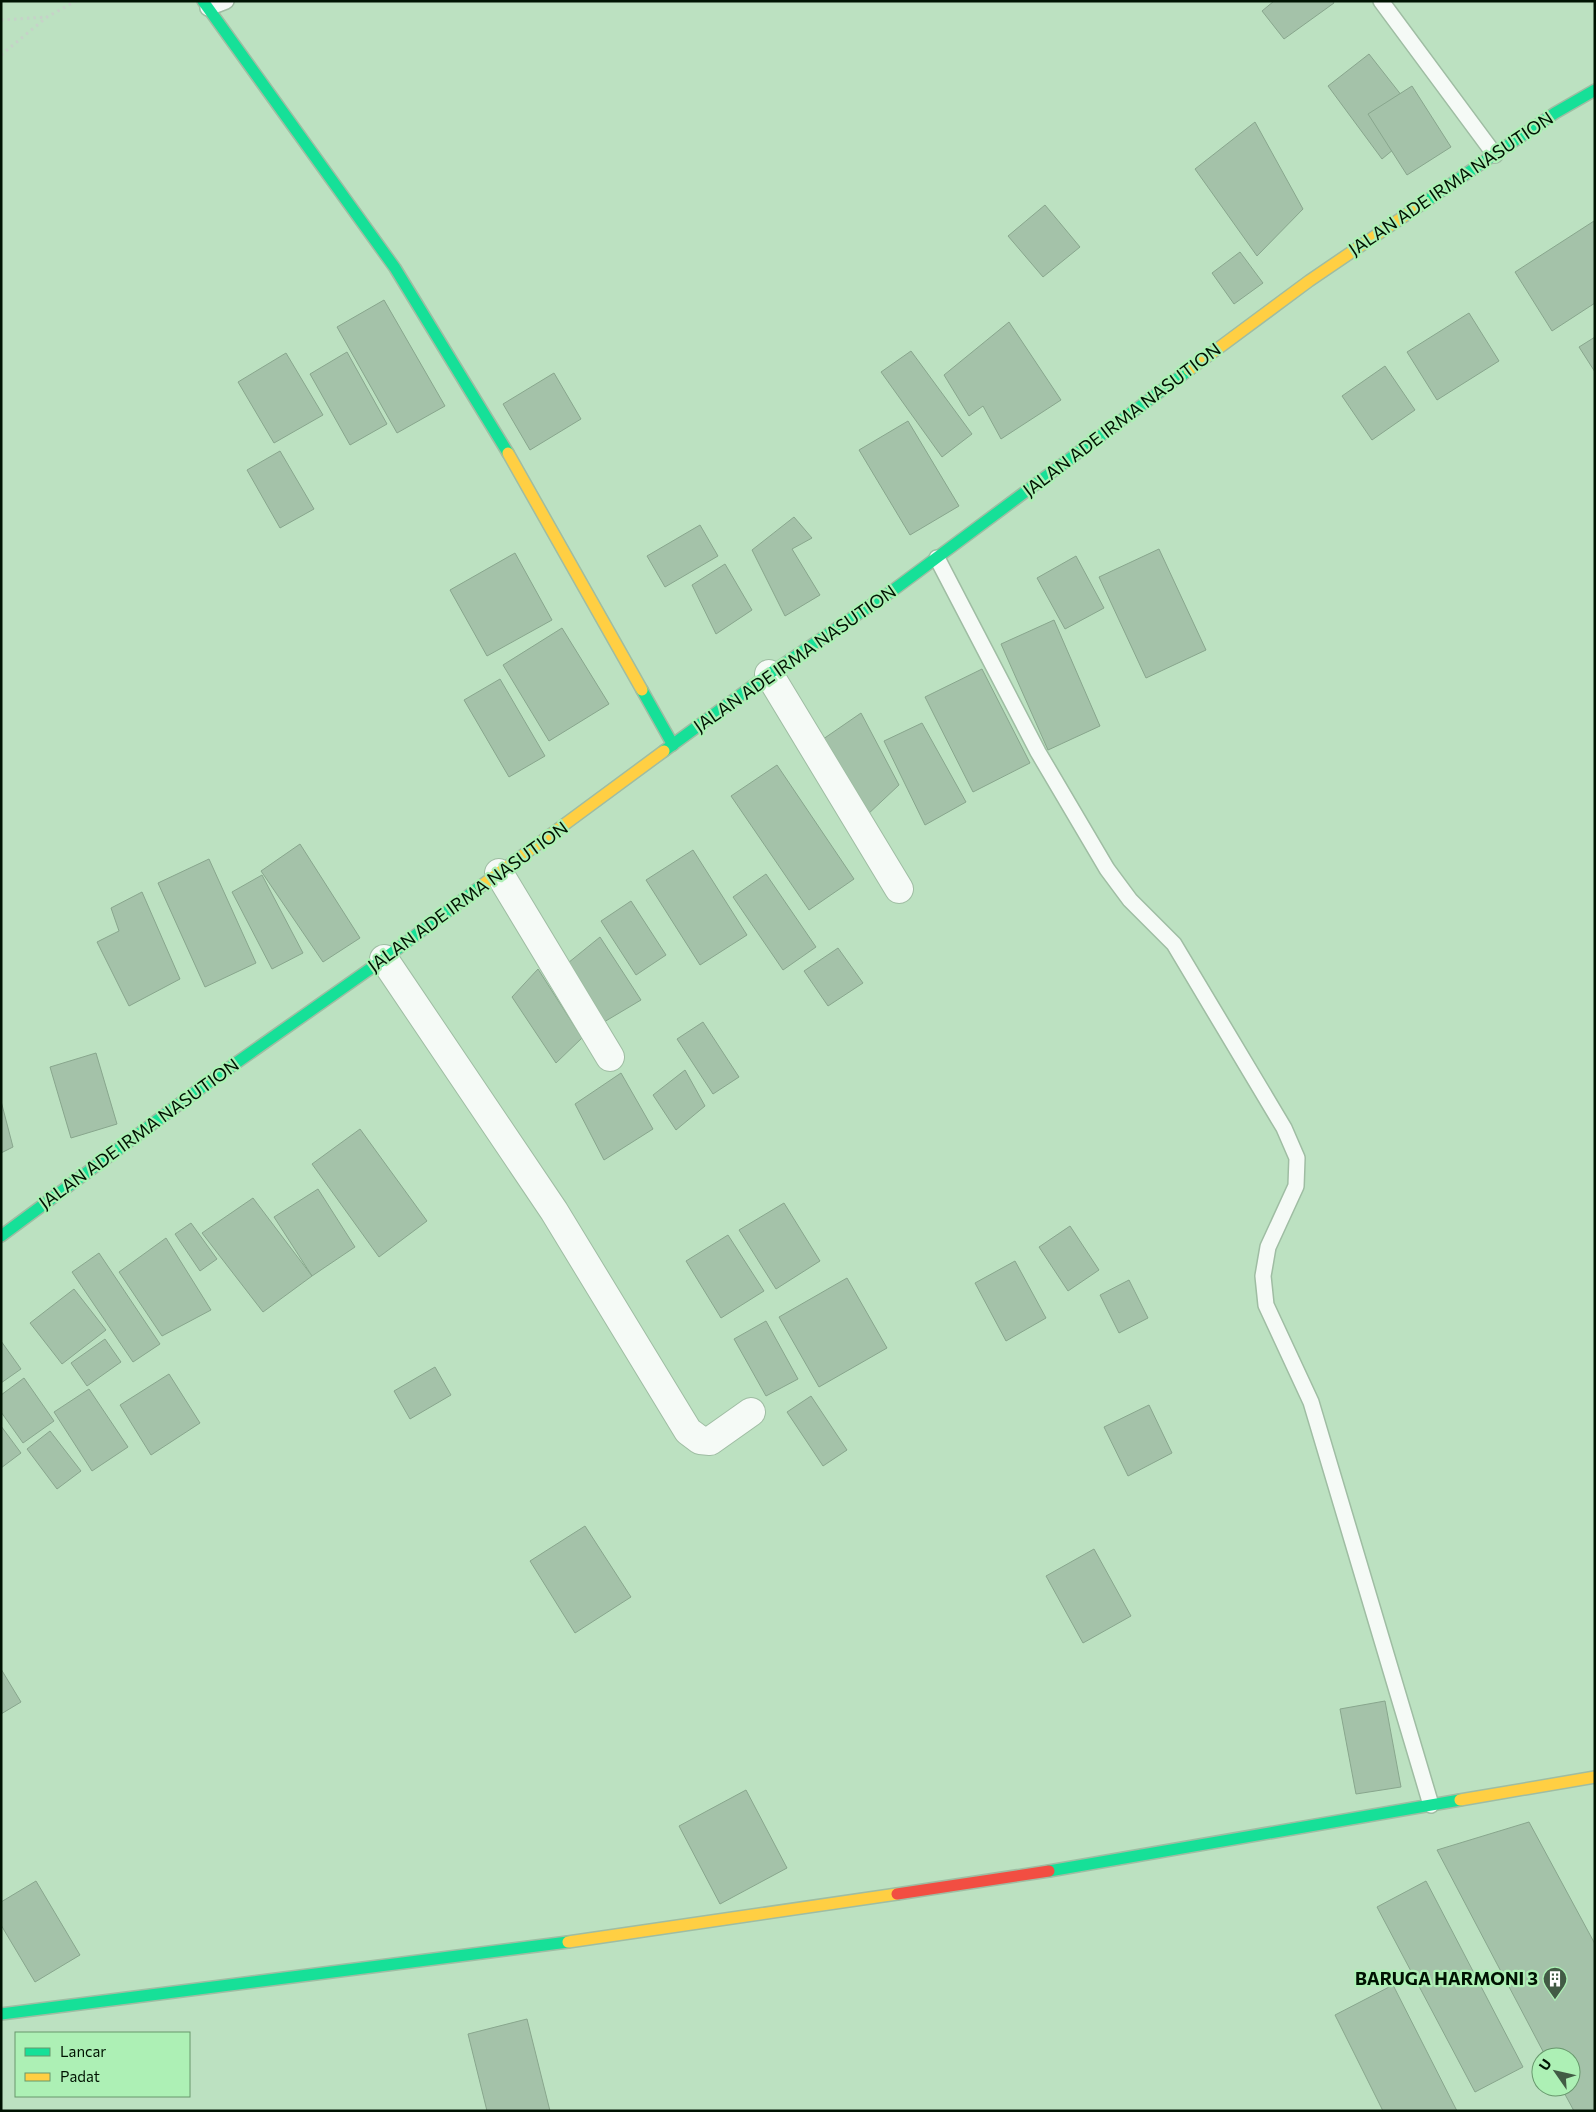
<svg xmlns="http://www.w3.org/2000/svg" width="1596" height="2112" viewBox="0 0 1596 2112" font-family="Commissioner,sans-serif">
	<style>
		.building { fill: #a4c2a9; stroke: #88a68d }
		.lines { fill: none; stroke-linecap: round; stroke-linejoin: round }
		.lane-casing { stroke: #9fbda3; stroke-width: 18 }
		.street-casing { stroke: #9fbda3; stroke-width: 30 }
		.fast-casing { stroke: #9fbda3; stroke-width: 14 }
		.slow-casing { stroke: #9fbda3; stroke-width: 14 }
		.jam-casing { stroke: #9fbda3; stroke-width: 14 }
		.path { stroke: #c6d2c8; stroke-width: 3; stroke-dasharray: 2.5 4; stroke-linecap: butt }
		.lane { stroke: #f5faf6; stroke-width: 15 }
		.street { stroke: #f5faf6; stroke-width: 28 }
		.fast { stroke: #16e098; stroke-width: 11 }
		.slow { stroke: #ffcf43; stroke-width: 11 }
		.jam { stroke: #f24e42; stroke-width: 11 }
		.labels { text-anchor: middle; stroke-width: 4.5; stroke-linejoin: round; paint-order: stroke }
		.street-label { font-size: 18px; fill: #001302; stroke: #adf0b5 }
		.poi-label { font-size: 18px; font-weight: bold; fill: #001302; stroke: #adf0b5; text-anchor: end }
	</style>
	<rect width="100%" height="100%" fill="#bce1c1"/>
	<g class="building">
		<path d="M1274,1H1333L1334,3L1284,39L1262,11Z"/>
		<path d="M1369,54L1424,124L1382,159L1328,86Z"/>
		<path d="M1412,86L1451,147L1407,175L1368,114Z"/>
		<path d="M1255,122L1303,209L1257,256L1195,169Z"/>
		<path d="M1045,205L1080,247L1043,277L1008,236Z"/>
		<path d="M1594,221L1595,303L1552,331L1515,272Z"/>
		<path d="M1240,252L1263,283L1234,304L1212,273Z"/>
		<path d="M384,300L445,406L397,433L337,327Z"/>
		<path d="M1469,313L1499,361L1437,400L1407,352Z"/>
		<path d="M1009,322L1061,400L1001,439L983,406L969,416L944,375Z"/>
		<path d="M1595,337V372L1579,347Z"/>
		<path d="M911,351L972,434L942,457L881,372Z"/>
		<path d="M347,352L387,424L350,445L310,374Z"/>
		<path d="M286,353L323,415L274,443L238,382Z"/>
		<path d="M1385,366L1415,410L1372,440L1342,396Z"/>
		<path d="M554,373L581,419L530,450L503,404Z"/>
		<path d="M908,421L959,506L910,535L859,450Z"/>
		<path d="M280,451L314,509L280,528L247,470Z"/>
		<path d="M794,517L812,538L792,549L820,595L785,616L752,550Z"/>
		<path d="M700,525L718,556L665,587L647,556Z"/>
		<path d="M1159,549L1206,650L1146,678L1099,577Z"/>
		<path d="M515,553L552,620L487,656L450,590Z"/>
		<path d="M1076,556L1104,608L1065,629L1037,578Z"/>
		<path d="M725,564L752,610L716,634L692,585Z"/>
		<path d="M1054,620L1100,726L1048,750L1001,644Z"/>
		<path d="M562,628L609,704L549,741L503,665Z"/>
		<path d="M982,669L1030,763L973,792L925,697Z"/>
		<path d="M500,679L545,756L509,777L464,700Z"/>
		<path d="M861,713L899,785L866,816L816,744Z"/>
		<path d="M922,723L966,802L925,825L884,741Z"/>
		<path d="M777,765L854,879L809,910L731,796Z"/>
		<path d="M300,844L360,938L323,962L261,871Z"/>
		<path d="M693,850L747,935L700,965L646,880Z"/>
		<path d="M209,859L256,963L205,987L158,883Z"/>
		<path d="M766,874L816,947L783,970L733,897Z"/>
		<path d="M262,875L303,953L272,969L232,892Z"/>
		<path d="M142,892L180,979L129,1006L97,942L119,931L111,908Z"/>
		<path d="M631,901L666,955L636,975L601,921Z"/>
		<path d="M600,937L641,1000L599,1025L563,967Z"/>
		<path d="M838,948L863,983L828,1006L804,971Z"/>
		<path d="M538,969L582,1038L556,1063L512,997Z"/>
		<path d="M703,1022L739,1077L713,1094L677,1039Z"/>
		<path d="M96,1053L117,1124L71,1138L50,1067Z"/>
		<path d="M685,1070L705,1106L676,1130L653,1095Z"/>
		<path d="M621,1073L653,1129L604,1160L575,1104Z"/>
		<path d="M1,1101L13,1147L1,1153Z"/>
		<path d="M360,1129L427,1221L379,1257L312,1164Z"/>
		<path d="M318,1189L355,1247L312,1276L274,1217Z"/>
		<path d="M253,1198L312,1276L263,1312L202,1233Z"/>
		<path d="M784,1203L820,1261L776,1289L739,1230Z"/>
		<path d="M191,1223L217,1259L200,1271L175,1234Z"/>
		<path d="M1070,1226L1099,1270L1068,1291L1039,1247Z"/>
		<path d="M728,1235L764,1291L721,1318L686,1261Z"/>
		<path d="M166,1238L211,1310L162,1336L119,1272Z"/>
		<path d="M99,1253L160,1344L133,1362L72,1272Z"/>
		<path d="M1015,1261L1046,1318L1006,1341L975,1283Z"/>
		<path d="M847,1278L887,1348L819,1387L779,1317Z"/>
		<path d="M1129,1280L1148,1318L1119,1333L1100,1295Z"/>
		<path d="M74,1289L106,1330L62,1364L30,1323Z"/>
		<path d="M766,1321L798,1379L766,1396L734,1339Z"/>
		<path d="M105,1339L121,1362L87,1386L71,1363Z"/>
		<path d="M1,1341L21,1369L1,1383Z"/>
		<path d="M435,1367L451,1395L410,1419L394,1391Z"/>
		<path d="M169,1374L200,1423L151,1455L120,1405Z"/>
		<path d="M24,1378L54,1421L23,1443L1,1412V1395Z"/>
		<path d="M89,1389L128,1447L92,1471L54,1412Z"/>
		<path d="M811,1396L847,1450L823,1466L787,1412Z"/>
		<path d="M1149,1405L1172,1453L1128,1476L1104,1427Z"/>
		<path d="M1,1426L21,1453L1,1468Z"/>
		<path d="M50,1431L81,1471L57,1489L27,1449Z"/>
		<path d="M585,1526L631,1597L575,1633L530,1561Z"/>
		<path d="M1094,1549L1131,1616L1083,1643L1046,1576Z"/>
		<path d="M1,1669L21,1702L1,1714Z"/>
		<path d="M1385,1701L1401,1787L1356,1794L1340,1709Z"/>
		<path d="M746,1790L787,1868L720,1904L679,1826Z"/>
		<path d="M1529,1822L1595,1944V2111H1574L1561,2087H1571V2057H1546L1437,1850Z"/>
		<path d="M36,1881L80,1955L35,1982L1,1925V1902Z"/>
		<path d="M1426,1881L1523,2067L1475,2092L1377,1907Z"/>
		<path d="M1393,1985L1457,2111H1383L1335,2015Z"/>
		<path d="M527,2019L550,2111H487L468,2034Z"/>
	</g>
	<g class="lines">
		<defs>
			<g id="lane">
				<path d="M1381,1L1495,155"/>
				<path d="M208,8L226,1"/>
				<path d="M937,558L1038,752L1107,869L1130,900L1174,944L1284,1128L1297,1158L1296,1186L1268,1247L1263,1276L1266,1305L1311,1402L1431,1805"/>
			</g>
			<g id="street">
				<path d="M769,674L899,889"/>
				<path d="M499,873L610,1057"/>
				<path d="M384,959L554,1211L688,1431L700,1440L710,1441L751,1412"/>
			</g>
			<g id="fast">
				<path d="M203,1L395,268L508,453"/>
				<path d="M1425,202L1555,113L1595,90"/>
				<path d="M642,690L673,745"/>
				<path d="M664,751L769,674L892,591L1189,370"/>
				<path d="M1,1236L209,1082L384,959L481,886"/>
				<path d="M1049,1871L1460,1800"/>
				<path d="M1,2014L568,1942"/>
			</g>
			<g id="slow">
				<path d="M1189,370L1309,281L1425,202"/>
				<path d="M508,453L642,690"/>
				<path d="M481,886L664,751"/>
				<path d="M1460,1800L1595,1777"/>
				<path d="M568,1942L897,1894"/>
			</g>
			<path id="jam" d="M897,1894L1049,1871"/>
		</defs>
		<use href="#lane" class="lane-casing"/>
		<use href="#street" class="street-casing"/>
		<use href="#fast" class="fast-casing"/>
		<use href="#slow" class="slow-casing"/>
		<use href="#jam" class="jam-casing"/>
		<g class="path">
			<path d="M1,20L46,17"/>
			<path d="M1,55L47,17L76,1"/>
		</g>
		<use href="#lane" class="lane"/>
		<use href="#street" class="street"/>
		<use href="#fast" class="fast"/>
		<use href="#slow" class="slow"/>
		<use href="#jam" class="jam"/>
	</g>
	<defs>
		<symbol id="building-pin" viewBox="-11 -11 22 30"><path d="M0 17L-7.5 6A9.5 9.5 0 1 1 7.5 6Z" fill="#425b45" stroke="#adf0b5"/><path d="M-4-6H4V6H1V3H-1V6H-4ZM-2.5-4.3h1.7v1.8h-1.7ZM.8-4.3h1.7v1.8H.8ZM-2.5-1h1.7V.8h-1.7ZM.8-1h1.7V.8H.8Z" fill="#fff"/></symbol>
	</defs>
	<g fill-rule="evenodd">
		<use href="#building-pin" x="1541" y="1965" width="28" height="38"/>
	</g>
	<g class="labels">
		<g class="street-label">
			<text transform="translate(1451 184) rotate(-34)" y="6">JALAN ADE IRMA NASUTION</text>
			<text transform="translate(1122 420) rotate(-37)" y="6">JALAN ADE IRMA NASUTION</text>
			<text transform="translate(795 659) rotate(-35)" y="6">JALAN ADE IRMA NASUTION</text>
			<text transform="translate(468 897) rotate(-36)" y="6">JALAN ADE IRMA NASUTION</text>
			<text transform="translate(139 1134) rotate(-36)" y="6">JALAN ADE IRMA NASUTION</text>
		</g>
		<g class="poi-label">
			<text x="1538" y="1985">BARUGA HARMONI 3</text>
		</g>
	</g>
	<rect width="1596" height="2112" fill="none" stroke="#001302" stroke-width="5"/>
	<rect x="15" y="2032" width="175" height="65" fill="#adf0b5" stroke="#68986d"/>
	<rect x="25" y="2048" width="25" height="8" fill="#16e098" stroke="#68986d"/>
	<text x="60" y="2057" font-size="15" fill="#001302">Lancar</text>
	<rect x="25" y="2073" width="25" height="8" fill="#ffcf43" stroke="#68986d"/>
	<text x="60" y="2082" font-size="15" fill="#001302">Padat</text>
	<g transform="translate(1556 2072) rotate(304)"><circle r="24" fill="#adf0b5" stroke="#68986d"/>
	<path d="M0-4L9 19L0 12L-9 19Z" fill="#425b45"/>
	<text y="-8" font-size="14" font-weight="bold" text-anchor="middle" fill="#001302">U</text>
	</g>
</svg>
